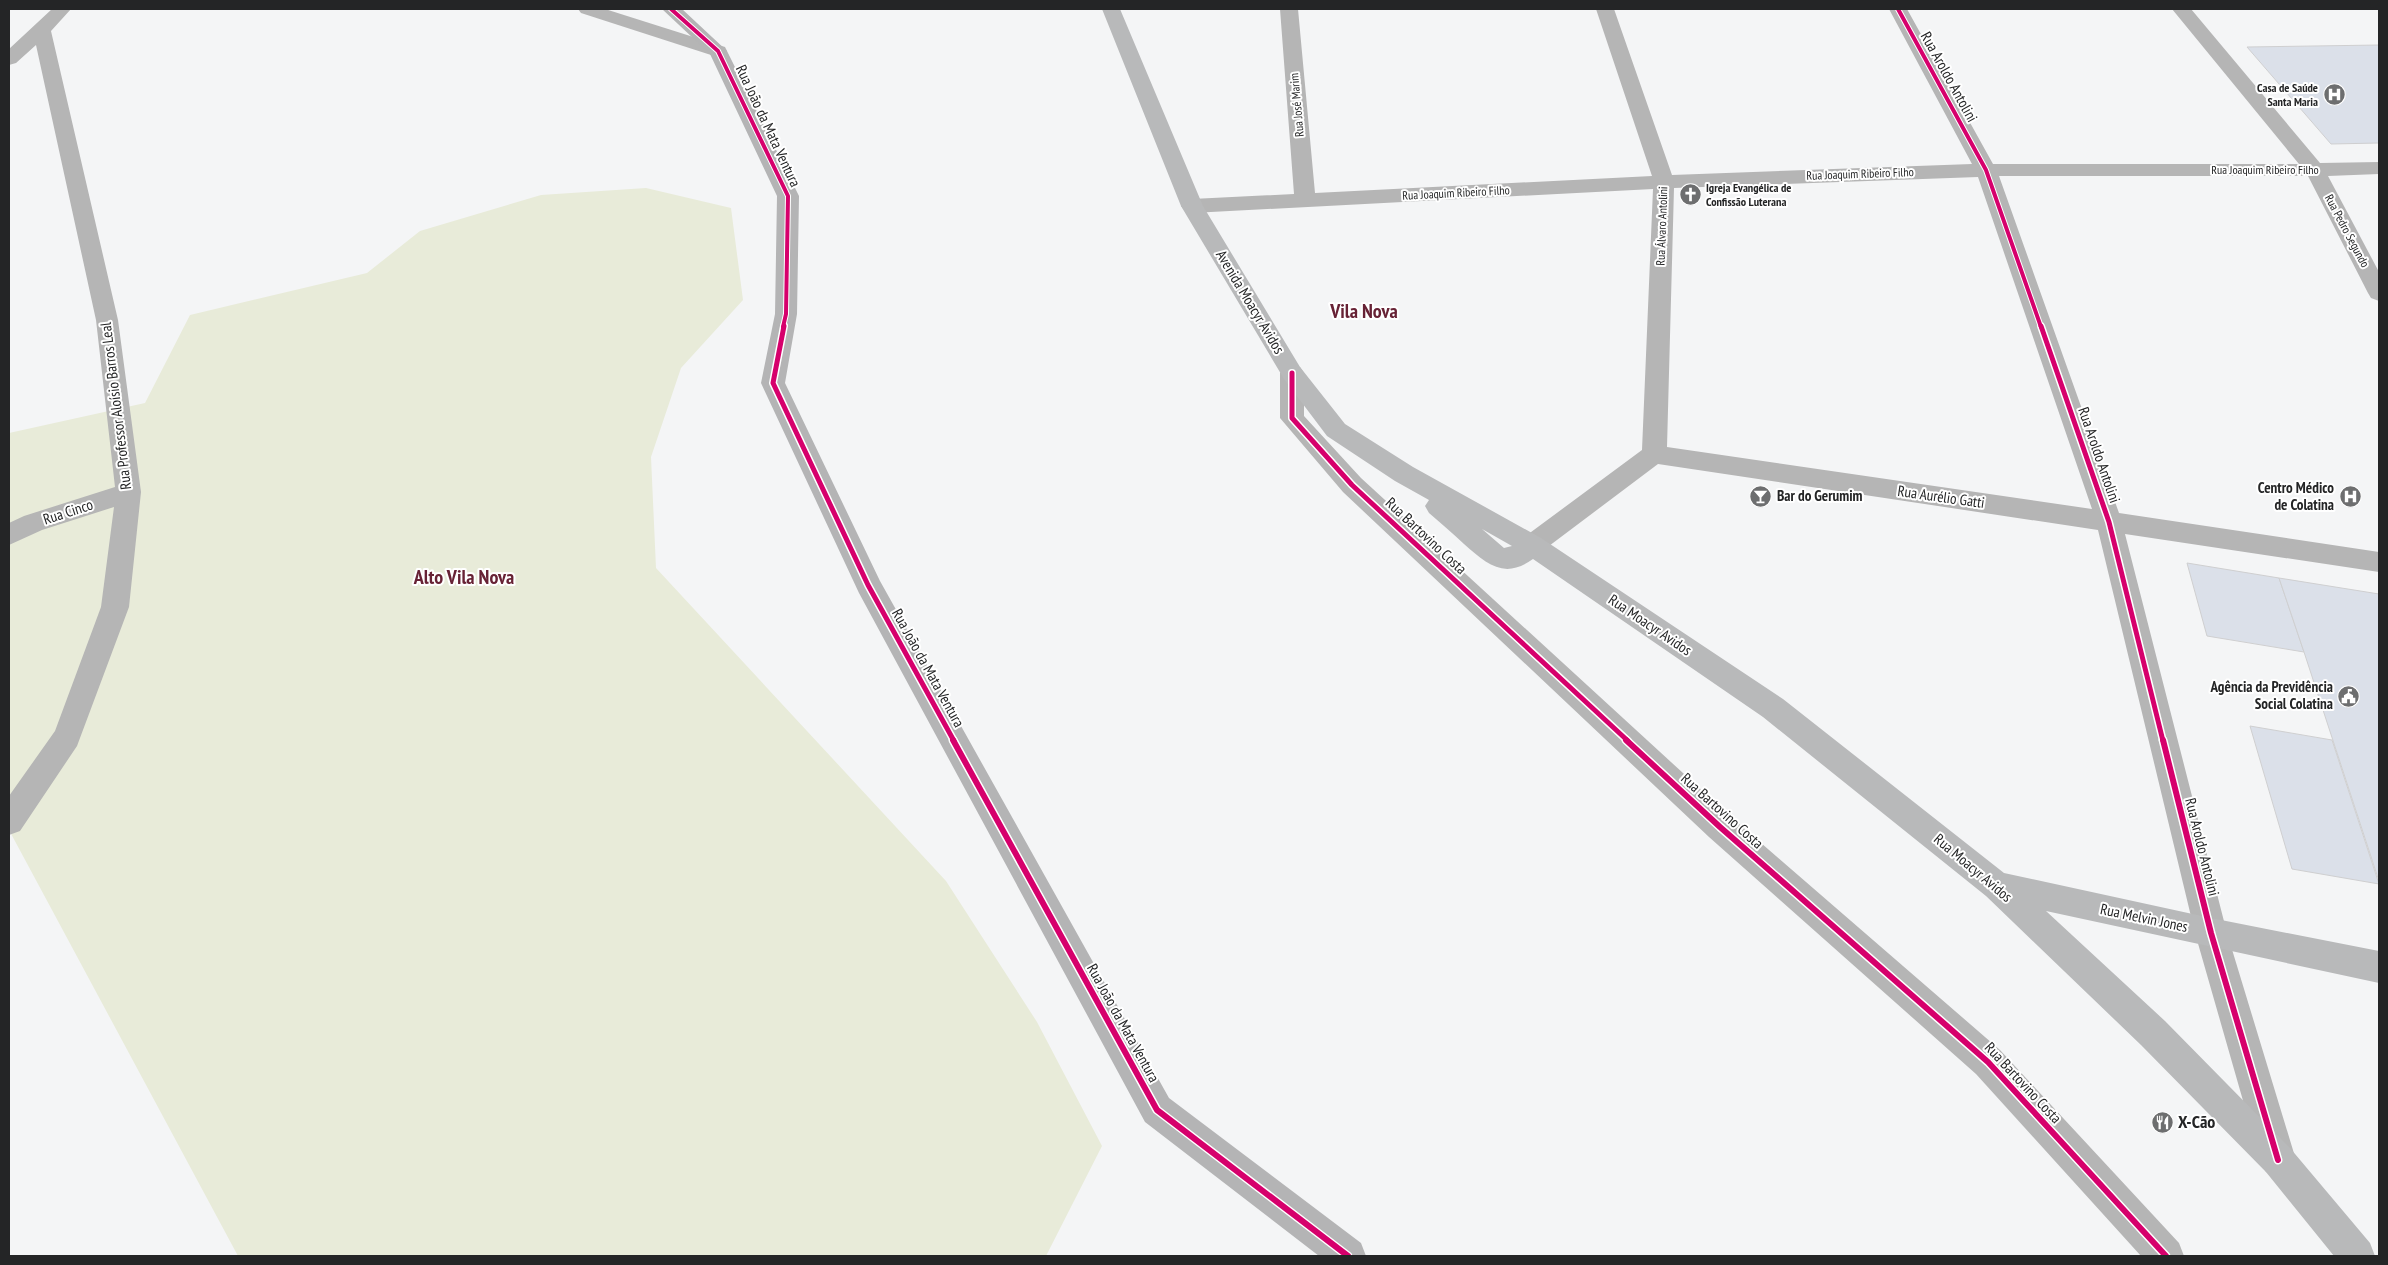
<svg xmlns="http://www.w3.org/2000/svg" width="2388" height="1265" viewBox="0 0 2388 1265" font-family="'PT Sans Narrow',sans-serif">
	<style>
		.green { fill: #e8ebd9 }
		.building { fill: #dbe0e9; stroke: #cfcfd0 }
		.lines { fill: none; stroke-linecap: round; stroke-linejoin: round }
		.street { fill: #b5b5b5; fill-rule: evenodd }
		.secondary { fill: #b4b4b5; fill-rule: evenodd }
		.primary { fill: #b8b9ba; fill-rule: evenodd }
		.cycleway-far2-casing { stroke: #fff; stroke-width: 6 }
		.cycleway-far1-casing { stroke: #fff; stroke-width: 8 }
		.cycleway-casing { stroke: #fff; stroke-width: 9 }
		.cycleway-far2 { stroke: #d6006c; stroke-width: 4 }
		.cycleway-far1 { stroke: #d6006c; stroke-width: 5 }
		.cycleway { stroke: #d6006c; stroke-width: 6 }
		.labels { text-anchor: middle; stroke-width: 4; stroke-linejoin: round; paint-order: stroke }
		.far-poi-label { font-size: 12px; font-weight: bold; fill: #242526; stroke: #fff; text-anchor: end }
		.far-street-label { font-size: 12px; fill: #242526; stroke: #fff }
		.street-label { font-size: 15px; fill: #242526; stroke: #fff }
		.poi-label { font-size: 15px; font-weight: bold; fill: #242526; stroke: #fff; text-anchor: end }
		.near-poi-label { font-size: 18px; font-weight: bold; fill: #242526; stroke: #fff; text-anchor: start }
		.district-label { font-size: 20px; font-weight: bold; fill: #672235; stroke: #fff }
	</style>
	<rect width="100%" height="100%" fill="#f4f5f6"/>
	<path class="green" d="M646,188L731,208L743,300L681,368L651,457L656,568L946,881L1037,1022L1102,1146L1046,1256H238L9,830V433L145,403L190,315L367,273L420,231L541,195Z"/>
	<g class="building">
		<path d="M2379,45V143L2331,144L2247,47Z"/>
		<path d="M2187,563L2279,578L2304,652L2207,636Z"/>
		<path d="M2279,578L2379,594V881L2304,652Z"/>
		<path d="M2250,726L2332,740L2379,884L2292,869Z"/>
	</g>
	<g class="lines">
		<g class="street">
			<path d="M52,9H71L51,31L118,320L141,492L129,607L77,746L20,831L9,835V796L55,731L101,607L114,507L42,530L9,545V523L24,516L115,487L96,320L36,45L16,63L9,65V49Z"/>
			<path d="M578,9H605L725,47L727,51L725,55H711L581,13Z"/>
			<path d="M1280,9H1298L1315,193L1652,176L1596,9H1614L1672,175L1972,164L1889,9H1907L1993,164H2299L2172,9H2191L2320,163L2379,162V174L2328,176L2379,272V301L2371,298L2368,293L2308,176H1999L2119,513L2379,552V572L2125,534L2227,933L2296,1160L2290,1172L2278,1178L2266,1172L2260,1160L2195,933L2098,530L1658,464L1541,552L1532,555L1523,552L1519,545L1523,538L1642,450L1653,189L1192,213L1185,211L1181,206L1185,201L1192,199L1294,194ZM1978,177L2092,509L1667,447L1674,188Z"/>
			<path d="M1292,365L1300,367L1304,373V416L1361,478L1731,817L2000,1050L2179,1243L2184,1256H2141L1976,1074L1709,837L1343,492L1280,418V373L1284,367Z"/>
		</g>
		<path class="secondary" d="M662,9H682L727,51L799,196L797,314L785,383L880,581L1169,1098L1361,1243L1366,1256H1319L1145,1122L859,593L761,383L775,314L777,196L710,54Z"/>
		<path class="primary" d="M1102,9H1120L1203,206L1300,367L1345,424L1413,467L1541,538L1783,699L2004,873L2211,918L2379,951V983L2046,911L2165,1021L2290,1148L2370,1243L2375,1256H2334L2266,1172L2141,1045L1986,896L1763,717L1533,559C1504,580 1487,564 1464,544C1453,534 1441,523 1429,513L1425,506L1429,500L1395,481L1327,436L1284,379L1181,206ZM1482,529L1512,546L1504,548Z"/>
		<defs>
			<g id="cycleway-far2">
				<path d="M671,9L718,51L788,196L786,314L783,327"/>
				<path d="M1898,9L1986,170L2041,327"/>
			</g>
			<g id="cycleway-far1">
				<path d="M784,326L773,383L868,585L954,741"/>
				<path d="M2041,326L2109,522L2163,741"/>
				<path d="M1292,373V418L1352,485L1628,741"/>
			</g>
			<g id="cycleway">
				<path d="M953,740L1157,1110L1348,1256"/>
				<path d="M1626,740L1720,827L1988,1062L2166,1256"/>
				<path d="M2163,740L2211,933L2278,1160"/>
			</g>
		</defs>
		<use href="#cycleway-far2" class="cycleway-far2-casing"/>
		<use href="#cycleway-far1" class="cycleway-far1-casing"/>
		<use href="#cycleway" class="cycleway-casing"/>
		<use href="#cycleway-far2" class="cycleway-far2"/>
		<use href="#cycleway-far1" class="cycleway-far1"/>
		<use href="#cycleway" class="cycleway"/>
	</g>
	<defs>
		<symbol id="hospital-disc" viewBox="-11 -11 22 22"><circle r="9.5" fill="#6d6e6f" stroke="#fff"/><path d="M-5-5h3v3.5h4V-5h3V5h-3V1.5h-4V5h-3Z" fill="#fff"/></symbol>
		<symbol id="church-disc" viewBox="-11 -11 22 22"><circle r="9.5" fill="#6d6e6f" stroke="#fff"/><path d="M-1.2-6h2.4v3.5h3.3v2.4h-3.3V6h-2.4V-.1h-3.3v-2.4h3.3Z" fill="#fff"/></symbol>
		<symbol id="bar-disc" viewBox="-11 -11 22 22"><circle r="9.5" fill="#6d6e6f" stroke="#fff"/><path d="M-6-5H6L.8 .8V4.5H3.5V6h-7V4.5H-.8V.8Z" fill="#fff"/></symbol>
		<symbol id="civic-disc" viewBox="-11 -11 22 22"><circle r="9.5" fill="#6d6e6f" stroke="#fff"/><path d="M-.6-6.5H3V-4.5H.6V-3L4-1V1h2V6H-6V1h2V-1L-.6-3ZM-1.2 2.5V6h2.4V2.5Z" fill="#fff"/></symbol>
		<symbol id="restaurant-disc" viewBox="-11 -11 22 22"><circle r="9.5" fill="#6d6e6f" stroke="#fff"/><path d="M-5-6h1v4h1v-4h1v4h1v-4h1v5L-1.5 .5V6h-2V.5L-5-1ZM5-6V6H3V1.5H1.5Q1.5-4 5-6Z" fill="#fff"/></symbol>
	</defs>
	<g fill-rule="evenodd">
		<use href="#hospital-disc" x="2322" y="82" width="25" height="25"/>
		<use href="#church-disc" x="1678" y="182" width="25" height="25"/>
		<use href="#bar-disc" x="1748" y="484" width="25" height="25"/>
		<use href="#hospital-disc" x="2338" y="484" width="25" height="25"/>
		<use href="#civic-disc" x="2336" y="684" width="25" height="25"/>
		<use href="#restaurant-disc" x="2150" y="1110" width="25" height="25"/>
	</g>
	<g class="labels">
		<g class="far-poi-label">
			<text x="2318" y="92">Casa de Saúde<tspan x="2318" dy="14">Santa Maria</tspan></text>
			<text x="1706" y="192" text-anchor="start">Igreja Evangélica de<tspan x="1706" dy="14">Confissão Luterana</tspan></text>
		</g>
		<g class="far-street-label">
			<text transform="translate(1297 105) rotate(-95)" y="4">Rua José Marim</text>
			<text x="2265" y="174">Rua Joaquim Ribeiro Filho</text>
			<text transform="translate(1860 174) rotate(-2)" y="4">Rua Joaquim Ribeiro Filho</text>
			<text transform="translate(1456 193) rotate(-3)" y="4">Rua Joaquim Ribeiro Filho</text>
			<text transform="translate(1662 226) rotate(-88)" y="4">Rua Álvaro Antolini</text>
			<text transform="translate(2347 231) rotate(62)" y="4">Rua Pedro Segundo</text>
		</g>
		<g class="street-label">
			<text transform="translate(1949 77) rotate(61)" y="5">Rua Aroldo Antolini</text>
			<text transform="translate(768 126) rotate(65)" y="5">Rua João da Mata Ventura</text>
			<text transform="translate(1250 302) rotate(59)" y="5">Avenida Moacyr Avidos</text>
			<text transform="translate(116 406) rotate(-97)" y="5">Rua Professor Aloísio Barros Leal</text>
			<text transform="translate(2099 455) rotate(71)" y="5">Rua Aroldo Antolini</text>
			<text transform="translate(1941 497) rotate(8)" y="5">Rua Aurélio Gatti</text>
			<text transform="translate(68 512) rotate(-18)" y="5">Rua Cinco</text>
			<text transform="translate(1426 536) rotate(43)" y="5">Rua Bartovino Costa</text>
			<text transform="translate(1650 625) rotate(34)" y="5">Rua Moacyr Avidos</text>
			<text transform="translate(928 668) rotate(61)" y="5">Rua João da Mata Ventura</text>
			<text transform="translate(1722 811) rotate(42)" y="5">Rua Bartovino Costa</text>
			<text transform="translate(2202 847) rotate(76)" y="5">Rua Aroldo Antolini</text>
			<text transform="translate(1973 868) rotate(40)" y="5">Rua Moacyr Avidos</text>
			<text transform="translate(2144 918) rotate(12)" y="5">Rua Melvin Jones</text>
			<text transform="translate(1123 1023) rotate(61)" y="5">Rua João da Mata Ventura</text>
			<text transform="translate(2023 1083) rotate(47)" y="5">Rua Bartovino Costa</text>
		</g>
		<g class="poi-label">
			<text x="2334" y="493">Centro Médico<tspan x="2334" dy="17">de Colatina</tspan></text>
			<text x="1777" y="501" text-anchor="start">Bar do Gerumim</text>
			<text x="2333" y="692">Agência da Previdência<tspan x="2333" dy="17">Social Colatina</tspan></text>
		</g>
		<g class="near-poi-label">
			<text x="2178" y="1128">X-Cão</text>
		</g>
		<g class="district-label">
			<text x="1364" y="318">Vila Nova</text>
			<text x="464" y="584">Alto Vila Nova</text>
		</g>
	</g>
	<rect width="2388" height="1265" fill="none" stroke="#242526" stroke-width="20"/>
</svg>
